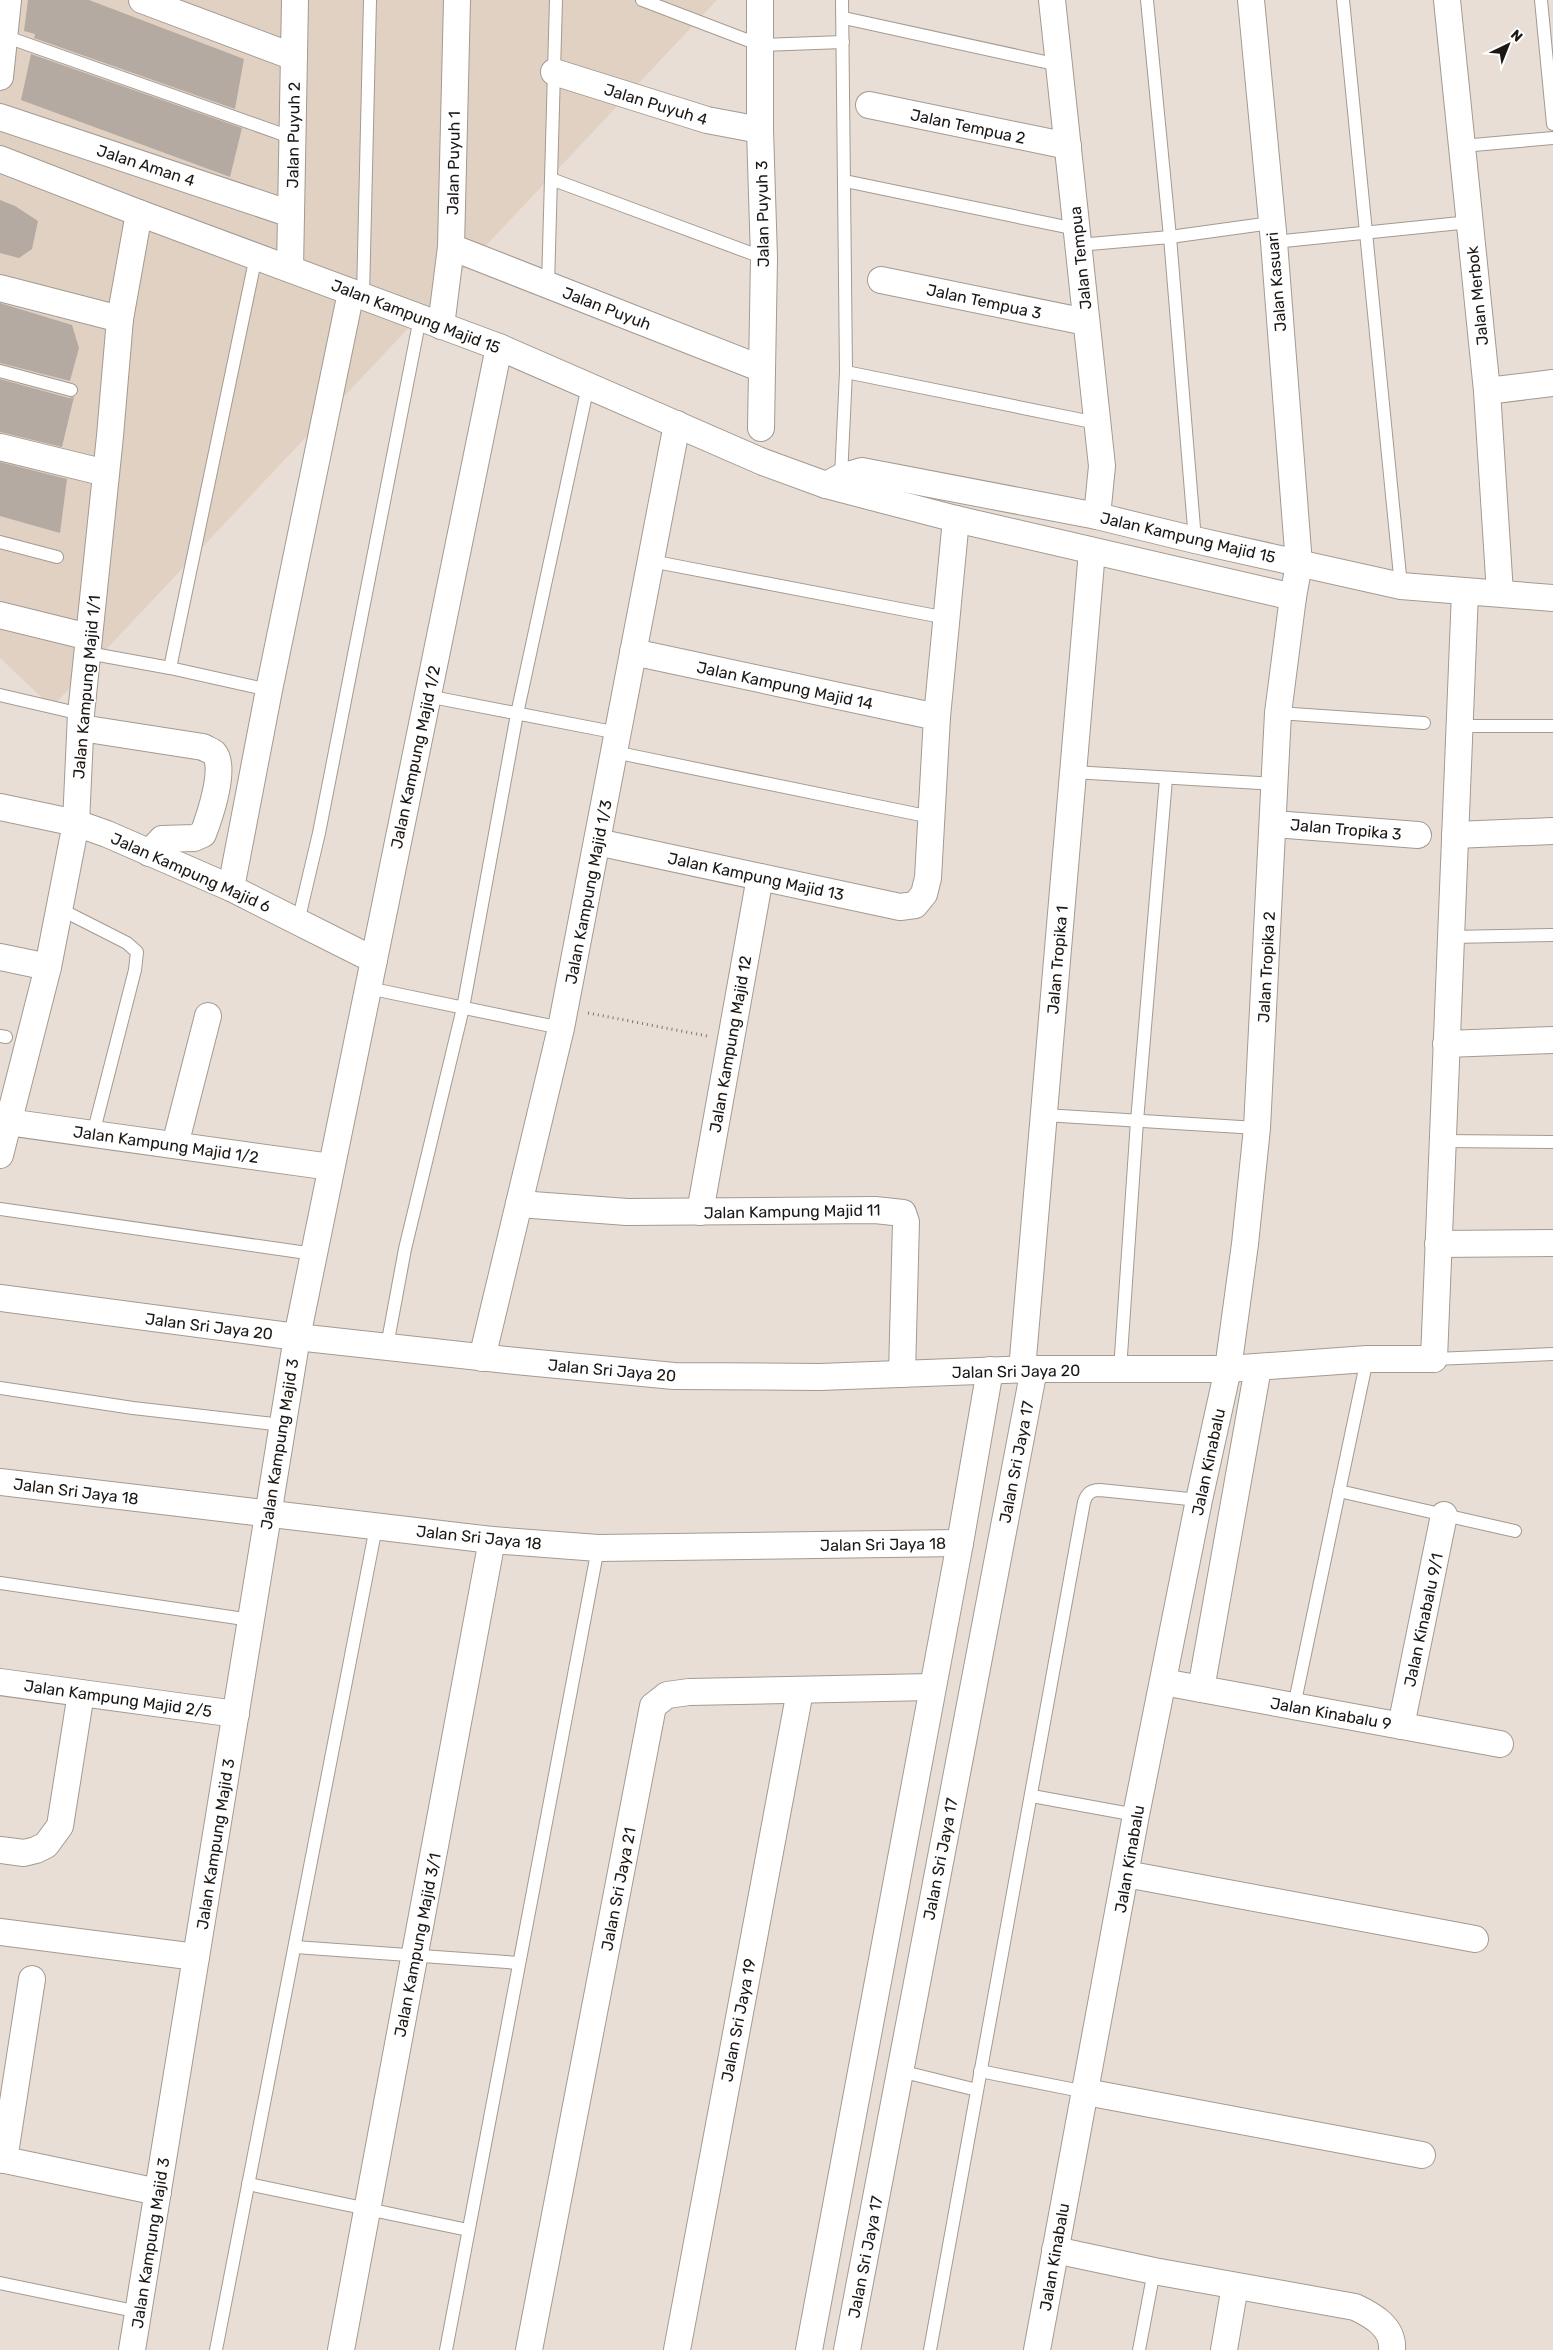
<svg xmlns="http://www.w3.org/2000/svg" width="1553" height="2350" viewBox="0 0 1553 2350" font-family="Rubik,sans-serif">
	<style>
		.built { fill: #e1d1c3 }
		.building { fill: #b4aaa2 }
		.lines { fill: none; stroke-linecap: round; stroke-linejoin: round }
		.lane-casing { stroke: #a39a91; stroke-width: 14 }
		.street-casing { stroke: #a39a91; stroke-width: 28 }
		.path { stroke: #7b746f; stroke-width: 3; stroke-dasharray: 1 4; stroke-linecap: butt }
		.lane { stroke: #fff; stroke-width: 12 }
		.street { stroke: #fff; stroke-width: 26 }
		.labels { text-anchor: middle; stroke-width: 4; stroke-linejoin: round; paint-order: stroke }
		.street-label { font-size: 16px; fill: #1b1714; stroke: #fff }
	</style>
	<rect width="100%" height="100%" fill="#e8ded5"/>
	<path class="built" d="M0,0H717L52,707L0,658Z"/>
	<g class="building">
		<path d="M28,0H89L244,59L235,109L34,38L35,34L24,31Z"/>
		<path d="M31,54L242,128L230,177L21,100Z"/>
		<path d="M0,200L15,206L38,221L32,249L19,258L0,253Z"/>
		<path d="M0,303L72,325L79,348L70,381L0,363Z"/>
		<path d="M0,379L69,398L74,397L62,447L0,432Z"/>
		<path d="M0,462L67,479L60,533L0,516Z"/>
	</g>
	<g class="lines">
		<defs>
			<g id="lane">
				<path d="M642,0L760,45L843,42"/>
				<path d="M1147,0L1170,237L1195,540"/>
				<path d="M1343,0L1401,586"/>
				<path d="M1541,0L1553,124"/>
				<path d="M844,18L1059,65"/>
				<path d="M4,36L293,138"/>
				<path d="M1462,146L1553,138"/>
				<path d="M551,179L764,258"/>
				<path d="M845,181L1076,229"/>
				<path d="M1274,242L1470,222"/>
				<path d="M1078,245L1170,237L1271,223"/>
				<path d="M548,285L556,0"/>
				<path d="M363,296L370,0"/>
				<path d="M0,371L71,390"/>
				<path d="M846,372L1097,423"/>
				<path d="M841,477L846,372L842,0"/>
				<path d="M0,542L57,557"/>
				<path d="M651,561L947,618"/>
				<path d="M88,653L170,668L269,690"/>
				<path d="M170,668L256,256"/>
				<path d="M0,695L81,714"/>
				<path d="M427,696L618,733"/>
				<path d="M1278,713L1424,723"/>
				<path d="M1460,726H1553"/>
				<path d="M614,752L931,817"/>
				<path d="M1073,772L1276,784"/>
				<path d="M60,909L127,943L137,952L135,970L93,1134"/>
				<path d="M298,922L319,833L420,318"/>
				<path d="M1451,937L1553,935"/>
				<path d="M368,988L561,1028"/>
				<path d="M0,1036L6,1037"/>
				<path d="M1044,1115L1257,1128"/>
				<path d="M1442,1141L1553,1142"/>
				<path d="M0,1209L314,1254"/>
				<path d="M387,1346L405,1249L463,1008L517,714L588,386"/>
				<path d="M1434,1359L1553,1354"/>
				<path d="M1120,1370L1137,1121L1166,779"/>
				<path d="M0,1388L133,1408L283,1425"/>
				<path d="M1339,1491L1515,1531"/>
				<path d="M0,1583L251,1620"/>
				<path d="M1294,1706L1367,1359"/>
				<path d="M1032,1796L1136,1815"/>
				<path d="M295,1947L519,1963"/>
				<path d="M900,2071L977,2090"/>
				<path d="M980,2071L1086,2092"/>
				<path d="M248,2184L468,2230"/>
				<path d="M0,2283L139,2312"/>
				<path d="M216,2350L376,1527"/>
				<path d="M446,2350L598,1548"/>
				<path d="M930,2350L1084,1502C1087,1493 1091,1490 1100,1490L1199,1500"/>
				<path d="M1139,2350L1154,2271"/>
			</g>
			<g id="street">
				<path d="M142,0L294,57"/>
				<path d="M760,0V130L764,258L761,428"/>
				<path d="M1052,0L1102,466L1097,516"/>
				<path d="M1447,0L1487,391L1500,593"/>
				<path d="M554,72L707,120L760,130"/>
				<path d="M0,77L8,0"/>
				<path d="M869,105L1068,146"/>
				<path d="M0,117L291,214"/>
				<path d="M0,159L139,213L499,347L763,462L826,485L956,519L1293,597"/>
				<path d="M451,247L762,369"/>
				<path d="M290,269L295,0"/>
				<path d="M881,280L1086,322"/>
				<path d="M0,288L120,319"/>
				<path d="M441,326L451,247L457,0"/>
				<path d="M1487,391L1553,383"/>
				<path d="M0,447L106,473"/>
				<path d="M826,485L841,477L862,471L1097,516L1195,540L1401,586L1553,598"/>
				<path d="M0,615L89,637"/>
				<path d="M633,652L937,717"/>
				<path d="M81,728L203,747C206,749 212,751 214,753C227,767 209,818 203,834L194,838L162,839L149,853"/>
				<path d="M0,807L76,823L107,834L231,888L374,960"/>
				<path d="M1274,824L1418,835"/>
				<path d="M1455,835L1553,831"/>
				<path d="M597,842L900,907L915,905L924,894L928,878L937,717L956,519"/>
				<path d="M231,888L269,690L351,292"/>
				<path d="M0,957L48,967"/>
				<path d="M1446,1044L1553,1040"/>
				<path d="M0,1121L331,1167"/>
				<path d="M175,1145L208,1016"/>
				<path d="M0,1155L48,967L76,823L81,714L110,436L120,319L139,213"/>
				<path d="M519,1204L627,1212L875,1210L903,1213L906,1222L902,1374"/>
				<path d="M700,1212L760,877"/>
				<path d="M1438,1244L1553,1243"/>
				<path d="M0,1298L297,1337L516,1361L674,1376L820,1377L1034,1369H1228L1367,1359H1434L1465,592"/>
				<path d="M482,1358L561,1028L677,424"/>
				<path d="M1022,1370L1092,551"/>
				<path d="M0,1482L492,1540L598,1548L960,1543"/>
				<path d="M0,1682L236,1714"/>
				<path d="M1163,1682L1500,1744"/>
				<path d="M1201,1689L1258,1368"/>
				<path d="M1401,1726L1444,1515"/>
				<path d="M0,1850L24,1853L36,1850L46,1845L60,1826L81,1693"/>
				<path d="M1126,1874L1475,1939"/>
				<path d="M0,1932L196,1957"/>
				<path d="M1086,2092L1422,2155"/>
				<path d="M0,2159L158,2192"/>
				<path d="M4,2160L32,1979"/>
				<path d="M1055,2250L1154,2271L1355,2307C1372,2315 1394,2327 1392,2350"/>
				<path d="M132,2350L297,1337L499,347"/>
				<path d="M341,2350L492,1540"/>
				<path d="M529,2350L653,1706L667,1695L689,1692L932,1687"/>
				<path d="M677,2350L800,1691"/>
				<path d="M809,2350L960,1543L990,1370"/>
				<path d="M847,2350L1034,1369"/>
				<path d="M1037,2350L1136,1815L1199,1500L1228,1369L1245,1244L1257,1128L1278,713L1293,597L1299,564L1274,242L1251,0"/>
				<path d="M1224,2350L1235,2286"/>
			</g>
		</defs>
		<use href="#lane" class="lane-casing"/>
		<use href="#street" class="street-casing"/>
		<path class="path" d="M588,1013L707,1036"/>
		<use href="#lane" class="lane"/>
		<use href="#street" class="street"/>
	</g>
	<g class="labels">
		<g class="street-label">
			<text transform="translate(656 104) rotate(17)" y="6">Jalan Puyuh 4</text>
			<text transform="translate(968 126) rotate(12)" y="6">Jalan Tempua 2</text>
			<text transform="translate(293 135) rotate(-89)" y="6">Jalan Puyuh 2</text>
			<text transform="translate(453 163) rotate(-89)" y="6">Jalan Puyuh 1</text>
			<text transform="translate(146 165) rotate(18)" y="6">Jalan Aman 4</text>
			<text transform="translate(762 214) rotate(-91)" y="6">Jalan Puyuh 3</text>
			<text transform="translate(1080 258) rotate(-96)" y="6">Jalan Tempua</text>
			<text transform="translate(1276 282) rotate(-95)" y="6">Jalan Kasuari</text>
			<text transform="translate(1477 296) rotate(-96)" y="6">Jalan Merbok</text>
			<text transform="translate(984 301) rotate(12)" y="6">Jalan Tempua 3</text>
			<text transform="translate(607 308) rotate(21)" y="6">Jalan Puyuh</text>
			<text transform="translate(416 316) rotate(21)" y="6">Jalan Kampung Majid 15</text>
			<text transform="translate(1188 537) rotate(13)" y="6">Jalan Kampung Majid 15</text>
			<text transform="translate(785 685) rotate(12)" y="6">Jalan Kampung Majid 14</text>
			<text transform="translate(86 687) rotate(-85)" y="6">Jalan Kampung Majid 1/1</text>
			<text transform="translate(415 757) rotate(-78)" y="6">Jalan Kampung Majid 1/2</text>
			<text transform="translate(1346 829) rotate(5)" y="6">Jalan Tropika 3</text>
			<text transform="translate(191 872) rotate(24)" y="6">Jalan Kampung Majid 6</text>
			<text transform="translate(756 876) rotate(12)" y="6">Jalan Kampung Majid 13</text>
			<text transform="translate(588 892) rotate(-79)" y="6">Jalan Kampung Majid 1/3</text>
			<text transform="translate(1057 960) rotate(-85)" y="6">Jalan Tropika 1</text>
			<text transform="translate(1266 967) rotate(-87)" y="6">Jalan Tropika 2</text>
			<text transform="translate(730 1044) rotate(-80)" y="6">Jalan Kampung Majid 12</text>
			<text transform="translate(166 1144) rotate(8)" y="6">Jalan Kampung Majid 1/2</text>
			<text transform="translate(792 1211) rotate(-1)" y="6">Jalan Kampung Majid 11</text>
			<text transform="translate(209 1326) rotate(7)" y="6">Jalan Sri Jaya 20</text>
			<text transform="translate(612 1370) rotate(5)" y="6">Jalan Sri Jaya 20</text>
			<text transform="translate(1016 1371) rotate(-1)" y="6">Jalan Sri Jaya 20</text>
			<text transform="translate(279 1444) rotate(-81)" y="6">Jalan Kampung Majid 3</text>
			<text transform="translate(1016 1462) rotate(-79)" y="6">Jalan Sri Jaya 17</text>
			<text transform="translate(1208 1462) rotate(-78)" y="6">Jalan Kinabalu</text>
			<text transform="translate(76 1491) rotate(7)" y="6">Jalan Sri Jaya 18</text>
			<text transform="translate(479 1537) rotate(6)" y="6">Jalan Sri Jaya 18</text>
			<text transform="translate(883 1544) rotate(-1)" y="6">Jalan Sri Jaya 18</text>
			<text transform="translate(1423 1620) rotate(-78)" y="6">Jalan Kinabalu 9/1</text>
			<text transform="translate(118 1698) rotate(8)" y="6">Jalan Kampung Majid 2/5</text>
			<text transform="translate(1331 1713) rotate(10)" y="6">Jalan Kinabalu 9</text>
			<text transform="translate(215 1844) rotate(-81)" y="6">Jalan Kampung Majid 3</text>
			<text transform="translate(940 1859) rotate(-79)" y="6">Jalan Sri Jaya 17</text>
			<text transform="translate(1129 1859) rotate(-80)" y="6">Jalan Kinabalu</text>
			<text transform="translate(618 1889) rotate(-79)" y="6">Jalan Sri Jaya 21</text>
			<text transform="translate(417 1945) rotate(-79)" y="6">Jalan Kampung Majid 3/1</text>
			<text transform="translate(738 2020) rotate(-79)" y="6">Jalan Sri Jaya 19</text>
			<text transform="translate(150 2243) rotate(-81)" y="6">Jalan Kampung Majid 3</text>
			<text transform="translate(865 2257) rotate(-79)" y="6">Jalan Sri Jaya 17</text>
			<text transform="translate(1054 2257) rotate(-80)" y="6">Jalan Kinabalu</text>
		</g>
	</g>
	<g transform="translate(1508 45) rotate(43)" stroke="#ffffff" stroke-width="4" paint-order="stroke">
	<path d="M0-4L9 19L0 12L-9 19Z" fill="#1b1714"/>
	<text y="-8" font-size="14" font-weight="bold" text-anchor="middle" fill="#1b1714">N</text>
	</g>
</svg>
